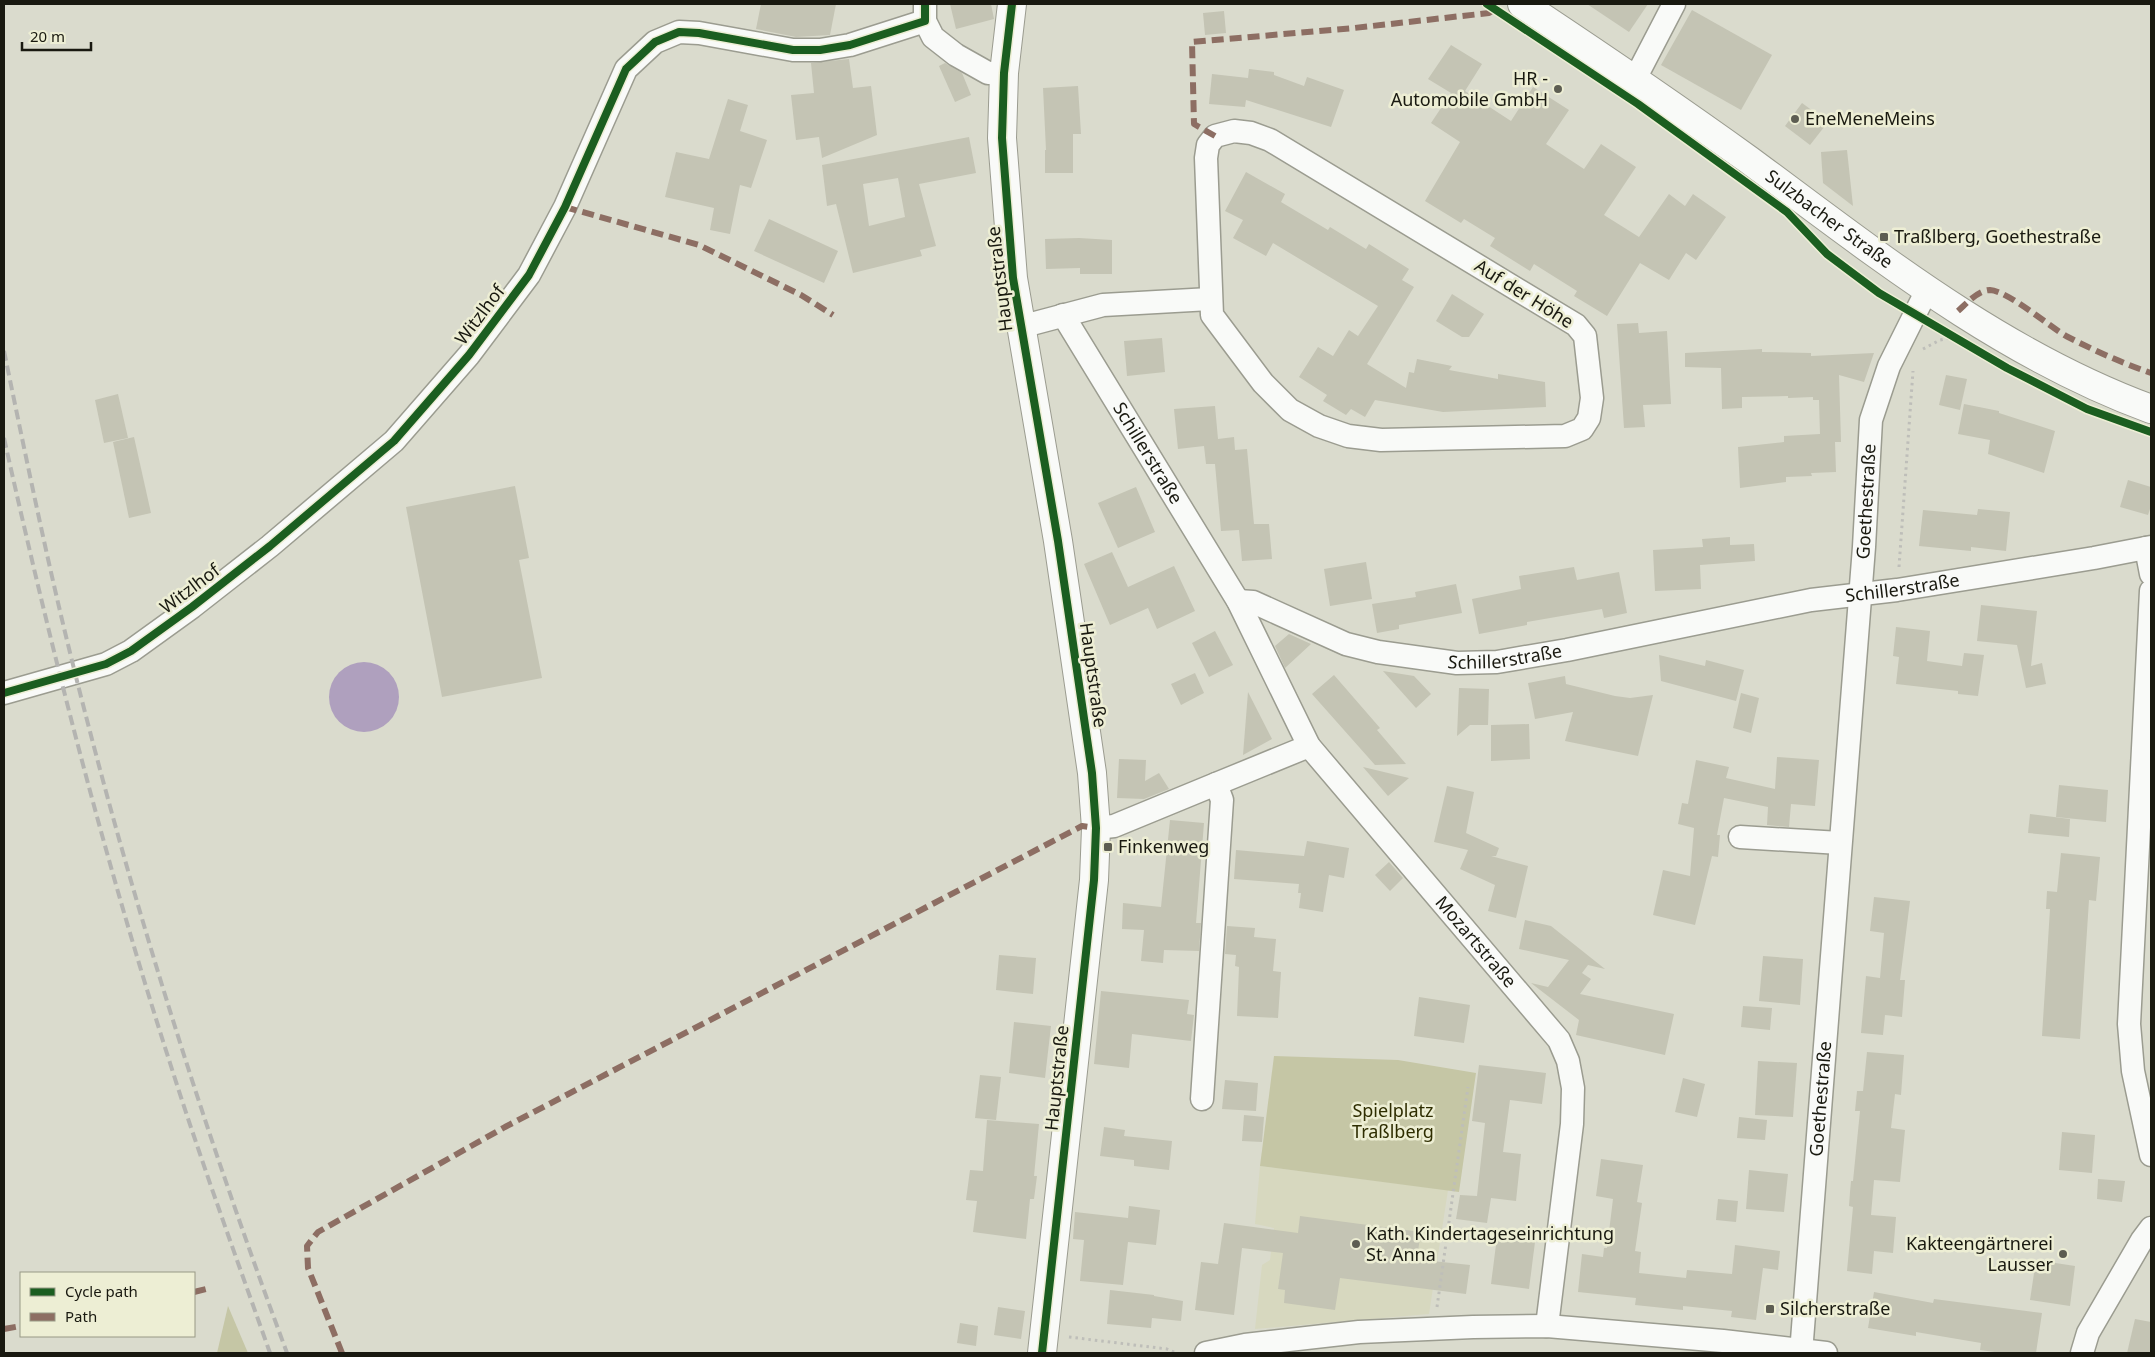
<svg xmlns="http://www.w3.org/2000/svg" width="2155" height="1357" viewBox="0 0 2155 1357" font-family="'Noto Sans',sans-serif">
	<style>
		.built { fill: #d7d8bf }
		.green { fill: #c5c6a5 }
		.water { fill: #afa0be }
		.building { fill: #c4c4b4; fill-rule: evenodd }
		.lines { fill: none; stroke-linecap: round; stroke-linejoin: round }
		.minor-casing { stroke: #9b9c90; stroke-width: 25 }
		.tertiary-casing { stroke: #9b9c90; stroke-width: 30 }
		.secondary-casing { stroke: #9b9c90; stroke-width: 30 }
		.path { stroke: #bebeb9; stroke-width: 3; stroke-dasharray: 2.5 4; stroke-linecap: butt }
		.minor { stroke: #f9faf8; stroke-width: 22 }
		.tertiary { stroke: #f9faf8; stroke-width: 28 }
		.secondary { stroke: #f9faf8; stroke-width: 28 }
		.rail { stroke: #b4b4b1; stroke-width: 4; stroke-dasharray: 10 5; stroke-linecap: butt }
		.quiet { stroke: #8d6e63; stroke-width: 6; stroke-dasharray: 12 6; stroke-linecap: butt }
		.cycleway-casing { stroke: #edeed4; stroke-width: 11 }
		.cycleway { stroke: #1b5e20; stroke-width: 8 }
		.poi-dot { fill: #5d5d52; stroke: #edeed4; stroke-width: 2 }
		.labels { text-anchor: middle; stroke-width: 5; stroke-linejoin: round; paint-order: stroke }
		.poi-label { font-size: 18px; fill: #191910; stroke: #edeed4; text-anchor: start }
		.street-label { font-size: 18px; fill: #191910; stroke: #edeed4 }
		.park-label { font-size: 18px; fill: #2e2d00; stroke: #edeed4 }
	</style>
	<rect width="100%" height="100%" fill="#dadbcd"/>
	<path class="built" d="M1260,1166L1448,1190L1429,1314L1255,1329L1262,1265L1270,1260L1274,1228L1255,1224Z"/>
	<g class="green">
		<path d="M1274,1056L1398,1060L1476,1073L1459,1192L1260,1166Z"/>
		<path d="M228,1306L248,1353H217Z"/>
	</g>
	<circle class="water" cx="364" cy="697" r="35"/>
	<g class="building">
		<path d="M761,4H836L830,35L796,37L756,29Z"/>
		<path d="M950,4H991L994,19L956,29Z"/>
		<path d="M1587,4H1648L1629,32Z"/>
		<path d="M1692,10L1772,55L1741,110L1661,65Z"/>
		<path d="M1224,11L1226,33L1205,35L1203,13Z"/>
		<path d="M1451,45L1482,64L1465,91L1511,121L1533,87L1569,110L1546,144L1584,169L1601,144L1636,167L1604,215L1639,237L1669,194L1685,206L1693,194L1726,217L1696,260L1686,253L1669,280L1640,263L1607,316L1574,296L1577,291L1534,264L1530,271L1490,246L1495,238L1464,219L1461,223L1425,201L1460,142L1431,123L1451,93L1428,79Z"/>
		<path d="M849,59L853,88L871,86L877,135L822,158L819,137L796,140L791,95L814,93L811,63Z"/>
		<path d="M945,63L962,73L971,95L955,102L939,66Z"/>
		<path d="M1249,69L1274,72V75L1304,86L1307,77L1344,90L1331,127L1246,100L1245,107L1209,104L1212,74L1248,78Z"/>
		<path d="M1078,86L1081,134H1073V173H1045V150H1046L1043,88Z"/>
		<path d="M728,99L748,105L740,131L767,140L751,188L740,185L730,234L710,230L714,208L665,197L676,152L709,159Z"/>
		<path d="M1802,103L1828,122L1810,145L1785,126Z"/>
		<path d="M969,137L976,173L919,184L936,246L920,250L922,256L853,273L836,204L827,206L822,165ZM898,178L905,217L869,226L863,184Z"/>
		<path d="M1847,150L1853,206L1823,183L1821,152Z"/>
		<path d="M1246,172L1285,194L1281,202L1328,230L1330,227L1366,249L1369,244L1409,269L1402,280L1414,287L1367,364L1406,388L1409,372L1414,373L1417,359L1452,366L1449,370L1498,379V374L1545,382L1546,407L1443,412L1375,400L1365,417L1351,409L1346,415L1323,401L1327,395L1299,377L1318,347L1333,356L1349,330L1358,336L1378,306L1273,243L1266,256L1233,238L1243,220L1225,211Z"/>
		<path d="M769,219L838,251L824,283L754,251Z"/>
		<path d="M1079,238L1112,240V274H1080V268L1046,269L1045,239Z"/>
		<path d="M1452,294L1484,314L1469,337H1462L1436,321Z"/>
		<path d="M1638,323L1639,333L1667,331L1671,404L1643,405L1645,427L1624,428L1617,324Z"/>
		<path d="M1162,338L1165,372L1127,376L1124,341Z"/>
		<path d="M1762,349V352L1811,353V356L1874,353L1864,382L1839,375L1841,442H1835L1836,472L1811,473L1812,476L1786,477V482L1740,488L1738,447L1784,442V436L1820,434L1819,400H1813V397L1788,398V396L1742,397V408L1722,409L1721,368L1685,367V353Z"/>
		<path d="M1946,375L1967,379L1960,410L1939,405Z"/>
		<path d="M118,394L128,438L104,443L95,400Z"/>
		<path d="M1964,404L1999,411V413L2055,431L2044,473L1988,454L1990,440L1958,434Z"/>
		<path d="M1215,406L1218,439L1234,437L1235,450L1247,449L1254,524H1269L1272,559L1242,561L1239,530L1221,531L1215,464H1206L1204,446L1178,449L1174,409Z"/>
		<path d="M134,437L151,513L129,518L113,442Z"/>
		<path d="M2128,480L2151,487V506L2148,515L2120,507Z"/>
		<path d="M515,486L529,558L519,560L542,678L442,697L406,507Z"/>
		<path d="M1136,487L1155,532L1118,548L1098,503Z"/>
		<path d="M1978,509L2010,512L2006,551L1971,547V551L1919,546L1923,510L1977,515Z"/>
		<path d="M1730,537V545L1754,544L1755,561L1700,565L1701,589L1655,591L1653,550L1703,547L1702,539Z"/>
		<path d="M1112,552L1128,587L1174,566L1195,611L1157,629L1148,608L1110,625L1084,564Z"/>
		<path d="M1366,562L1372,599L1330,606L1324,569Z"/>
		<path d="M1574,567L1577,580L1619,572L1627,613L1604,618L1602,609L1527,622V625L1479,634L1472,599L1521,589L1519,576Z"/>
		<path d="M1456,584L1462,613L1399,625V629L1377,633L1372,604L1416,597L1415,592Z"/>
		<path d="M1981,605L2037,611L2031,666L2042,663L2046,684L2026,688L2017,645L1977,641Z"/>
		<path d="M1896,627L1930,631L1927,661L1962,666L1964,653L1984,655L1978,696L1958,694V691L1896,684L1899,657L1893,656Z"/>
		<path d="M1215,631L1233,665L1209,677L1192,643Z"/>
		<path d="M1289,634L1311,644L1285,668L1275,646Z"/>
		<path d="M1659,655L1705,666L1706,660L1744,670L1736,701L1661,681Z"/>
		<path d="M1383,671L1414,676L1431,694L1416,708Z"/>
		<path d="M1195,673L1204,693L1181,705L1171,684Z"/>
		<path d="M1334,675L1380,728L1377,730L1406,764L1375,765L1312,694Z"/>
		<path d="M1565,676L1566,684L1615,696L1630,698L1653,695L1638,756L1565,741L1573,712L1535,719L1528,683Z"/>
		<path d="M1459,688L1489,689L1488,725H1470L1457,736Z"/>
		<path d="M1248,692L1272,739L1243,755Z"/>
		<path d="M1741,693L1759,698L1751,733L1733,728Z"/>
		<path d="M1529,724L1530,759L1491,761V725Z"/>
		<path d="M1777,757L1819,760L1815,806L1791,804L1789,827L1767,825L1768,807L1724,798L1717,835H1720L1718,857L1712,856L1695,925L1653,915L1663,870L1690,876L1694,828L1678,824L1682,803L1688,804L1696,760L1729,767L1726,778L1775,789Z"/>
		<path d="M1119,759L1146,760L1145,781L1159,773L1169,789L1144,799L1117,798Z"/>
		<path d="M1363,767L1409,778L1388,796Z"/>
		<path d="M2059,785L2108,790L2106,822L2056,817Z"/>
		<path d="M1447,786L1474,792L1466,833L1499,848L1496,856H1491L1528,866L1516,918L1488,911L1495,885L1460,869L1468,850L1434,842Z"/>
		<path d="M2030,814L2070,819L2069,837L2028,833Z"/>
		<path d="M1170,820L1204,823L1196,923H1201L1199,951L1164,950L1163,963L1141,961L1144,930L1122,929L1123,903L1161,907Z"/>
		<path d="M1307,841L1349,848L1344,878L1329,875L1323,912L1299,908L1301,893H1298L1299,884L1234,879L1236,850L1304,856Z"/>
		<path d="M2061,853L2100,857L2096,901L2089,900L2080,1039L2042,1036L2050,909H2046L2047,891L2057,892Z"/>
		<path d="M1389,862L1403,878L1390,891L1375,875Z"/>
		<path d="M1874,897L1910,901L1900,980H1905L1902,1017L1885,1015L1883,1035L1861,1033L1866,976L1880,978L1884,933L1870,931Z"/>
		<path d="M1525,920L1551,926L1605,969L1588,965L1582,973L1591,979L1580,994L1674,1014L1665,1055L1576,1035L1579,1020L1531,983L1548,987L1569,960L1519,949Z"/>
		<path d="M1227,926L1255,928L1254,937L1276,939L1273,971L1281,972L1278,1018L1237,1016L1239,967L1235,966L1236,955L1225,954Z"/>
		<path d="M999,955L1036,958L1033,994L996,990Z"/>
		<path d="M1763,956L1803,959L1800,1005L1759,1001Z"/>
		<path d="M1101,991L1189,1000L1187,1014L1194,1015L1191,1041L1132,1034L1129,1068L1094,1064Z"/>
		<path d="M1419,997L1470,1005L1464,1043L1414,1036Z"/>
		<path d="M1743,1006L1772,1008L1770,1030L1741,1027Z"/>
		<path d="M1014,1022L1051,1026L1045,1078L1009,1073Z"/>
		<path d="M1867,1052L1904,1055L1901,1095L1895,1094L1891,1128L1905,1130L1900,1182L1874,1180L1871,1215L1896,1217L1893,1253L1874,1251L1872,1274L1847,1271L1853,1207L1849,1206L1850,1192L1851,1181H1853L1860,1111H1855L1857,1091H1863Z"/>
		<path d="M1758,1061L1797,1063L1793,1117L1755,1115Z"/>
		<path d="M1479,1065L1546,1073L1542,1104L1510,1100L1503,1152L1521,1154L1516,1201L1491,1198L1487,1223L1456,1219L1460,1195L1477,1196L1485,1123L1472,1121Z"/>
		<path d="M980,1075L1001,1077L996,1120L975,1118Z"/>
		<path d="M1683,1078L1705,1084L1697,1117L1675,1112Z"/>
		<path d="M1225,1080L1258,1083L1256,1111L1222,1109Z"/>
		<path d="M1244,1115L1264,1117L1262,1142L1242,1141Z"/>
		<path d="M1739,1117L1767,1120L1765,1140L1737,1138Z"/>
		<path d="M987,1120L1039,1124L1034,1176H1037L1034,1199H1030L1026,1239L973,1232L977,1201L966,1200L970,1170L983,1171Z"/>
		<path d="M1104,1127L1125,1130L1124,1136L1172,1141L1169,1170L1134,1166V1160L1100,1156Z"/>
		<path d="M2062,1132L2095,1135L2092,1173L2059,1170Z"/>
		<path d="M1601,1159L1643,1165L1637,1202L1642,1203L1635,1251L1641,1252L1639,1273L1686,1278L1687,1270L1732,1274L1735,1245L1780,1251L1778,1270L1763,1268L1756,1320L1731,1317L1732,1311L1683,1306V1310L1635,1305L1636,1298L1578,1292L1582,1254L1603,1257L1604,1248H1607L1613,1199L1596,1196Z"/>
		<path d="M1749,1170L1788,1174L1784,1212L1746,1209Z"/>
		<path d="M2098,1179L2125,1181L2122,1202L2097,1199Z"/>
		<path d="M1718,1199L1738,1201L1736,1222L1716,1220Z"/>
		<path d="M1129,1206L1160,1210L1156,1245L1128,1242L1123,1285L1080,1281L1084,1240L1073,1239L1075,1212L1128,1218Z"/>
		<path d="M1300,1216L1421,1232L1417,1257L1423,1258V1260L1470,1265L1466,1294L1340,1278L1335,1310L1284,1303L1285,1290L1278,1289L1283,1253L1242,1248L1234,1315L1195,1310L1201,1262L1218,1264L1224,1223L1298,1233Z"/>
		<path d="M1497,1237L1535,1242L1529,1289L1491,1284Z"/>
		<path d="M2036,1260L2075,1266L2070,1306L2030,1300Z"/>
		<path d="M1110,1290L1154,1295V1296L1183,1301L1181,1321L1152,1318L1151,1328L1107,1324Z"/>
		<path d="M1874,1292L1933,1303L1934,1299L2042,1313L2036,1353H2002L1980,1350L1981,1343L1916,1332V1336L1868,1328Z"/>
		<path d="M998,1307L1025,1311L1021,1339L994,1335Z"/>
		<path d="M2135,1319L2151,1322V1353H2127Z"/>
		<path d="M960,1323L978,1326L976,1346L957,1343Z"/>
	</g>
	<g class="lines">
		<defs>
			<g id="minor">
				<path d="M925,4V21L933,37L956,55L988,73H1004"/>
				<path d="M1635,79L1674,4"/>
				<path d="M1234,131L1251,133L1270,140L1576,325L1585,336L1592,398L1589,418L1582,429L1565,436L1381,440L1348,436L1319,426L1290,410L1263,383L1212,315L1206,158L1208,145L1215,136Z"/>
				<path id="s1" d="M1063,315L1238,601L1309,746L1559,1040L1568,1061L1573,1088L1572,1124L1547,1326"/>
				<path d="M1020,327L1103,305L1210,299"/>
				<path d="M2146,548L2151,574"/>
				<path d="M2151,591L2129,1024L2133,1071L2151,1155"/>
				<path id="s2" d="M1238,601L1253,602L1346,644L1378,652L1457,663L1497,662L1567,650L1811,600L1897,590L2094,558L2151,547"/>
				<path d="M4,693L106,664L131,651L192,607L270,546L394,441L469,355L529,275L565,207L626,69L655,42L679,32L699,33L793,50H820L850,45L925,21"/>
				<path d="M1096,828L1114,826L1216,784"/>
				<path d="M1740,837L1840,843"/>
				<path d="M1202,1099L1222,800L1216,784L1309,746"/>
				<path d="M1206,1353L1245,1345L1359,1332L1473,1327L1547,1326L1723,1341L1826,1353"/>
				<path id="s3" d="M1801,1353L1864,547L1871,420L1889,366L1927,290"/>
				<path d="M2082,1353L2088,1333L2142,1240L2151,1228"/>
			</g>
			<path id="tertiary" d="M1012,4L1004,73L1002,138L1013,278L1058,541L1092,773L1096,828L1094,880L1042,1353"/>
			<g id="secondary">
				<path id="s4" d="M1522,4C1599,55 1674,106 1749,160C1876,254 2001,354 2151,409"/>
			</g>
		</defs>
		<use href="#minor" class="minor-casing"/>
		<use href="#tertiary" class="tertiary-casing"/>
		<use href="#secondary" class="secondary-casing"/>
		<g class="path">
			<path d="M1923,349L1940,340L1954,337"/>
			<path d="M1899,567L1913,371"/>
			<path d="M1437,1307L1468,1087"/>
			<path d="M1069,1337L1167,1349L1176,1353"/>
		</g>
		<use href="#minor" class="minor"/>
		<use href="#tertiary" class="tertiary"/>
		<use href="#secondary" class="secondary"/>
		<g class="rail">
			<path d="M4,351C23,443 42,536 64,628C123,873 199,1116 287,1353"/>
			<path d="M4,438C51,649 104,858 170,1063C201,1161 236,1257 270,1353"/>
		</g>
		<g class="quiet">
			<path d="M1215,136L1194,124L1192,42L1354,28L1489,13L1495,9"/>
			<path d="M565,207L699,245L801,295L833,315"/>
			<path d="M1958,311C1966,304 1978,290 1990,290C2008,291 2049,326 2066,336C2093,350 2122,363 2151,373"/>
			<path d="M194,1292L210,1288"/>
			<path d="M4,1329L21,1326"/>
			<path d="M342,1353L308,1268L307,1246L318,1232L505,1127L1082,826L1096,828"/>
		</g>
		<defs>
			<g id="cycleway">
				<path d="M1012,4L1004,73L1002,138L1013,278L1058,541L1092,773L1096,828L1094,880L1042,1353"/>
				<path d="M1487,4L1638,104L1787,212L1827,254L1879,293L2007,368L2087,409L2151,432"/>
				<path d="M4,693L106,664L131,651L192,607L270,546L394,441L469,355L529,275L565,207L626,69L655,42L679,32L699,33L793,50H820L850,45L925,21V4"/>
			</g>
		</defs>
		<use href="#cycleway" class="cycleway-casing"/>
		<use href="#cycleway" class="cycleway"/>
	</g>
	<g class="poi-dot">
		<circle cx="1558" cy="89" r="5"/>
		<circle cx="1795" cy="119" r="5"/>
		<rect x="1879" y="232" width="10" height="10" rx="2.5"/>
		<rect x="1103" y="842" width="10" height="10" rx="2.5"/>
		<circle cx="1356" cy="1244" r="5"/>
		<circle cx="2063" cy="1254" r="5"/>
		<rect x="1765" y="1304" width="10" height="10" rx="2.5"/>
	</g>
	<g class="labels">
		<g class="poi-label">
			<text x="1548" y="85" text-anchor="end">HR -<tspan x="1548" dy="21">Automobile GmbH</tspan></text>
			<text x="1805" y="125">EneMeneMeins</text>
			<text x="1894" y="243">Traßlberg, Goethestraße</text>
			<text x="1118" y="853">Finkenweg</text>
			<text x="1366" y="1240">Kath. Kindertageseinrichtung<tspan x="1366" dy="21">St. Anna</tspan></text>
			<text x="2053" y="1250" text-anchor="end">Kakteengärtnerei<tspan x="2053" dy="21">Lausser</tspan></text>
			<text x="1780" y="1315">Silcherstraße</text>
		</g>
		<g class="street-label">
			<text dy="6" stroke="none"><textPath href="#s4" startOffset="375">Sulzbacher Straße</textPath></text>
			<text transform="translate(1000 279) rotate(-97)" y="6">Hauptstraße</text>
			<text transform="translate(1524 294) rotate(32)" y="6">Auf der Höhe</text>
			<text transform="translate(480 315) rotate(-53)" y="6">Witzlhof</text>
			<text dy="6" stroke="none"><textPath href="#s1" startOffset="162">Schillerstraße</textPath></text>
			<text dy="6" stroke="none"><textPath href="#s3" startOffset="854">Goethestraße</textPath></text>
			<text dy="6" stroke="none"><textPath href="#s2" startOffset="682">Schillerstraße</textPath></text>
			<text transform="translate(190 589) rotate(-37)" y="6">Witzlhof</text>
			<text dy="6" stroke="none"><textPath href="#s2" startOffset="278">Schillerstraße</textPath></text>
			<text transform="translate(1093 675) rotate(82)" y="6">Hauptstraße</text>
			<text dy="6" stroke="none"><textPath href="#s1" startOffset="754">Mozartstraße</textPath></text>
			<text transform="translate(1057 1078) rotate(-84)" y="6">Hauptstraße</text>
			<text dy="6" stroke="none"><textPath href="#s3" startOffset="255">Goethestraße</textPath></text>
		</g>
		<g class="park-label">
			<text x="1393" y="1117">Spielplatz<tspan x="1393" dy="21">Traßlberg</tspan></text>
		</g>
	</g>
	<rect width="2155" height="1357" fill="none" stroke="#191910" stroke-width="10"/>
	<rect x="20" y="1272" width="175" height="65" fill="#edeed4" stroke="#989986"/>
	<rect x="30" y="1288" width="25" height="8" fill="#1b5e20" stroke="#989986"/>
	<text x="65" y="1297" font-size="15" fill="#191910">Cycle path</text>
	<rect x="30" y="1313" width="25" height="8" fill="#8d6e63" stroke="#989986"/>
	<text x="65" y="1322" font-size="15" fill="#191910">Path</text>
	<path d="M22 42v8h69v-8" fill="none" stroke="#191910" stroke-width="2.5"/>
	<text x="30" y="42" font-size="15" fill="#191910" stroke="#edeed4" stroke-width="4" paint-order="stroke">20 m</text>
</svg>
